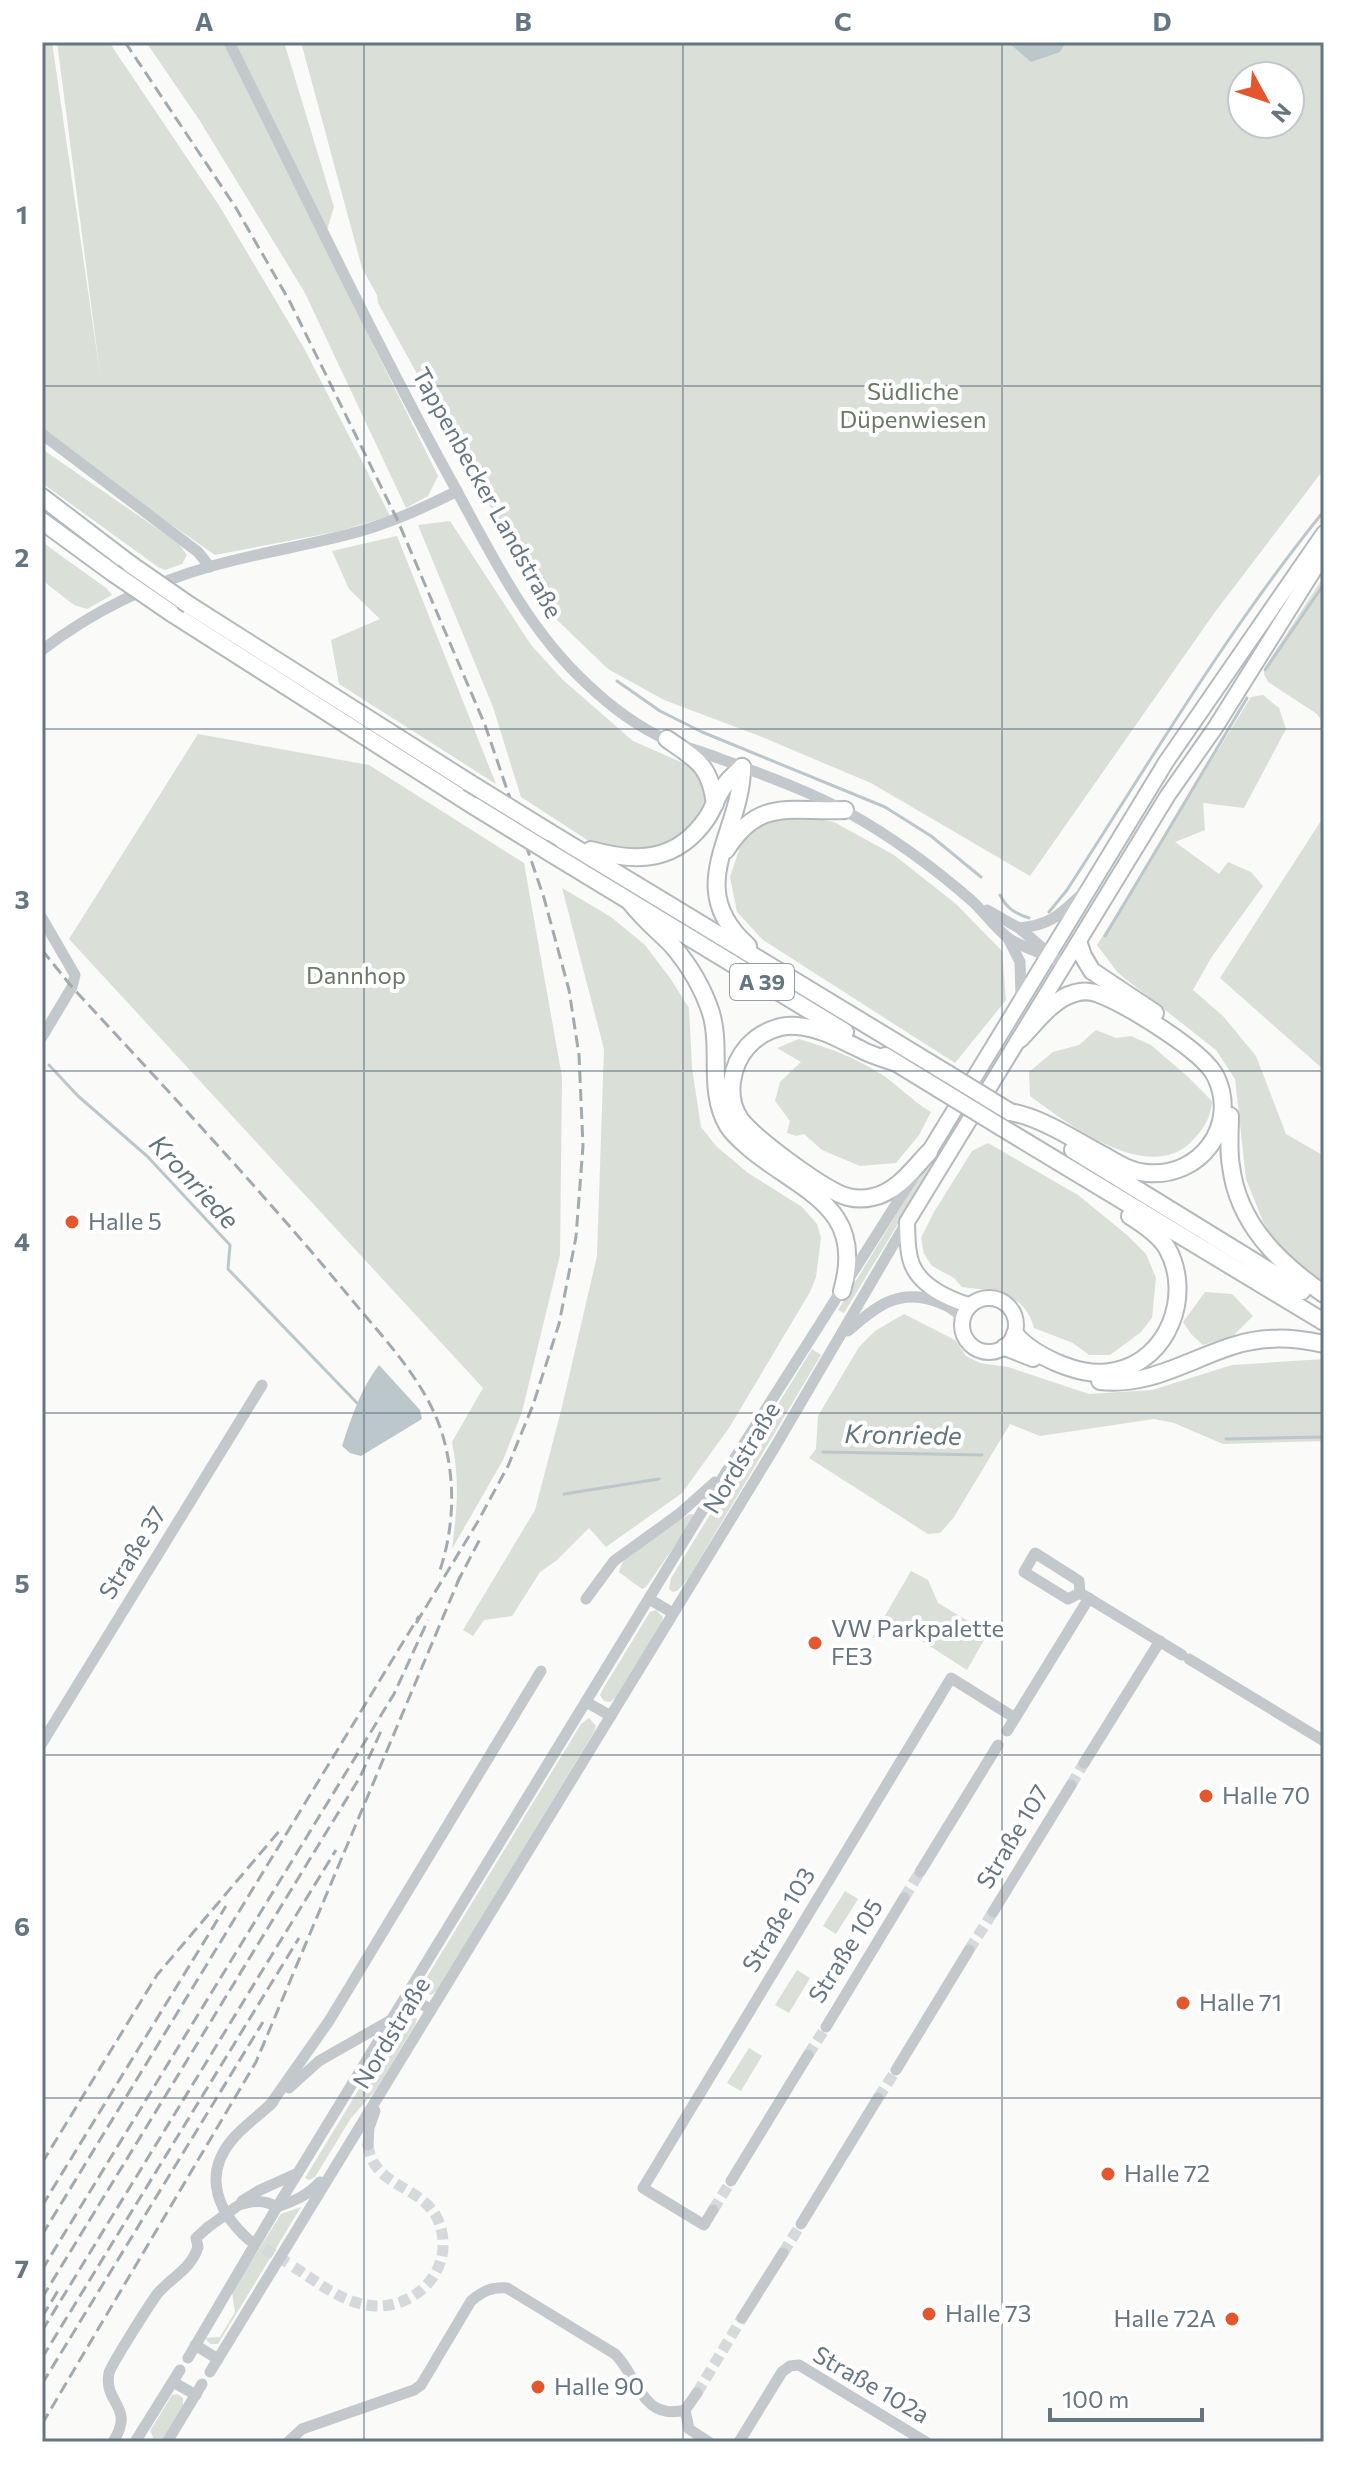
<svg xmlns="http://www.w3.org/2000/svg" width="1366" height="2484" viewBox="0 0 1366 2484" font-family="Commissioner,sans-serif">
	<style>
		.green { fill: #dadfd7; fill-rule: evenodd }
		.water { fill: #bbc7cb }
		.lines { fill: none; stroke-linecap: round; stroke-linejoin: round }
		.stream { stroke: #bbc7cb; stroke-width: 3 }
		.minor-tunnel { stroke: #d5d9db; stroke-width: 11; stroke-dasharray: 11 5.5; stroke-linecap: butt }
		.major-casing { stroke: #b5babe; stroke-width: 18 }
		.highway-casing { stroke: #b4b9bd; stroke-width: 20 }
		.minor { stroke: #c3c8cc; stroke-width: 11 }
		.major { stroke: #fff; stroke-width: 14 }
		.highway { stroke: #fff; stroke-width: 16 }
		.rail { stroke: #a2aab0; stroke-width: 3; stroke-dasharray: 12 6; stroke-linecap: butt }
		.highway-bridge-casing { stroke: #b4b9bd; stroke-width: 20; stroke-linecap: butt }
		.minor-bridge { stroke: #c3c8cc; stroke-width: 11 }
		.highway-bridge { stroke: #fff; stroke-width: 16 }
		.grid { fill: none; stroke: #657683; stroke-width: 2; stroke-opacity: 0.55 }
		.poi-dot { fill: #e4572e; stroke: #fff; stroke-width: 3 }
		.labels { text-anchor: middle; stroke-width: 8; stroke-linejoin: round; paint-order: stroke }
		.shield { fill: #fff; stroke: #939fa8; stroke-width: 2 }
		.shield-label { font-size: 22px; font-weight: bold; fill: #657683 }
		.park-label { font-size: 24px; fill: #687a64; stroke: #fff }
		.street-label { font-size: 24px; fill: #657683; stroke: #fff }
		.poi-label { font-size: 24px; fill: #657683; stroke: #fff; text-anchor: start }
		.water-label { font-size: 26px; font-style: italic; fill: #60757c; stroke: #fff }
		.neatline { fill: none; stroke: #657683; stroke-width: 3 }
		.grid-label { font-size: 26px; text-anchor: middle; font-weight: bold; fill: #657683 }
	</style>
	<rect width="100%" height="100%" fill="#fafaf8"/>
	<g class="green">
		<path d="M42,42H52L101,381L57,42H109L220,207L304,348L390,516L340,531L215,555C156,514 98,474 42,429Z"/>
		<path d="M146,42H284L334,207L323,243L438,476L428,496L406,508L305,293L200,121Z"/>
		<path d="M301,42H1324V469L1215,612L1030,876L871,783L757,735L664,700L608,669L555,618L503,524L498,521L378,303L377,295L362,268ZM1242,76H1290V124H1242Z"/>
		<path d="M42,449L178,543L187,555L182,564L165,570L158,567L42,483Z"/>
		<path d="M450,521L531,645L563,680L633,741L690,766L705,783L706,799L700,814L690,828L673,842L637,854L592,843L521,797L493,707L418,525Z"/>
		<path d="M397,536L496,784L339,684L331,640L380,619L349,589L332,551Z"/>
		<path d="M42,542L106,588L112,595L87,609L74,605L42,580Z"/>
		<path d="M1324,576V724L1317,714L1268,682L1264,674L1265,667Z"/>
		<path d="M1263,695L1279,708L1286,729L1244,808L1203,803L1205,830L1175,842L1219,874L1228,862L1251,872L1263,886L1211,958L1193,990L1223,1016L1256,1056L1286,1134L1324,1156V1286L1285,1256L1268,1234L1246,1179L1235,1079L1216,1050L1118,973L1097,945L1251,697Z"/>
		<path d="M198,734L369,765L524,863L562,1077L560,1255L522,1412L503,1460L452,1549C457,1509 460,1483 452,1442L483,1388L69,939Z"/>
		<path d="M801,816L834,822L894,855L956,904L1002,951L1006,1000L955,1063L763,940L737,912L730,877L741,844L766,822Z"/>
		<path d="M1324,816V1070L1220,978Z"/>
		<path d="M562,888L611,917L645,945L670,978L689,1008L692,1068L701,1127L716,1146L748,1173L802,1207L817,1224L821,1238L816,1277L810,1292L729,1428L682,1493L606,1547L589,1528L557,1560L540,1572L512,1616L484,1620L473,1636L463,1630L535,1510L561,1411L597,1256L604,1049Z"/>
		<path d="M1096,1030L1116,1038L1131,1036L1151,1045L1187,1076L1212,1101C1211,1119 1202,1131 1190,1143C1146,1184 1067,1123 1030,1096L1029,1072L1053,1052L1079,1045Z"/>
		<path d="M799,1039C829,1048 854,1057 881,1074C898,1085 912,1101 931,1112L919,1135L896,1163L860,1166L822,1150L804,1134L796,1136L787,1133L790,1121L775,1101L780,1082L801,1062L777,1048Z"/>
		<path d="M956,1117L961,1120L844,1313L838,1310Z"/>
		<path d="M988,1143L1078,1195L1127,1235L1146,1254L1156,1278L1152,1318L1141,1332L1110,1355H1089L1073,1343L1034,1328C1024,1291 993,1291 962,1287L954,1278L932,1266L924,1254L921,1238L934,1212L972,1151Z"/>
		<path d="M1205,1292L1232,1294L1253,1316L1234,1335L1203,1345L1192,1335L1183,1322Z"/>
		<path d="M904,1314L955,1340L966,1356L980,1363L1008,1367L1089,1394L1152,1390L1232,1365L1324,1359V1441L1223,1444L1174,1423L1154,1419L1040,1436L1010,1424L954,1517L940,1533L928,1534L809,1458L816,1449L818,1416L859,1347L875,1331Z"/>
		<path d="M812,1349L821,1355L688,1579L677,1591L673,1592L669,1589L671,1578Z"/>
		<path d="M689,1514H693V1519L646,1587L642,1589L619,1572C625,1546 668,1529 689,1514Z"/>
		<path d="M911,1571L928,1580L938,1603L973,1624L984,1640L967,1670L903,1629L872,1638Z"/>
		<path d="M656,1610L663,1617L662,1622L616,1697L610,1702L604,1701L600,1695L603,1689L650,1612Z"/>
		<path d="M589,1718L596,1726L594,1732L437,1991L431,1995L422,1990V1985L581,1724Z"/>
		<path d="M845,1891L858,1899L836,1934L823,1926Z"/>
		<path d="M797,1970L810,1978L789,2013L775,2005Z"/>
		<path d="M409,2013L417,2019L415,2025L375,2091L351,2118L315,2177L309,2180L305,2178L404,2015Z"/>
		<path d="M749,2048L762,2056L741,2091L727,2083Z"/>
		<path d="M301,2207L218,2344H210L205,2338L220,2337L235,2312L232,2292L281,2214Z"/>
		<path d="M177,2394L183,2398V2405L163,2438L154,2439L150,2431L172,2395Z"/>
	</g>
	<g class="water">
		<path d="M1008,42H1066L1060,52L1031,62Z"/>
		<path d="M379,1365L420,1410L422,1419L361,1456L350,1453L342,1446C351,1418 361,1388 379,1365Z"/>
	</g>
	<g class="lines">
		<g class="stream">
			<path d="M1265,670L1324,584"/>
			<path d="M617,681L660,711L702,732L885,807L931,836L981,877"/>
			<path d="M1000,895C1007,909 1015,913 1029,918"/>
			<path d="M1049,912L1067,890C1150,762 1228,629 1324,511"/>
			<path d="M1105,936L1247,698"/>
			<path d="M49,1065L78,1096L147,1156L230,1245L228,1269L357,1403"/>
			<path d="M1226,1439L1324,1437"/>
			<path d="M823,1452L982,1455"/>
			<path d="M564,1494L659,1479"/>
		</g>
		<g class="minor-tunnel">
			<path d="M1071,1785L1084,1763"/>
			<path d="M904,1898L920,1872"/>
			<path d="M969,1950L993,1912"/>
			<path d="M808,2055L826,2027"/>
			<path d="M878,2098L896,2070"/>
			<path d="M713,2210L731,2181"/>
			<path d="M250,2240L290,2264"/>
			<path d="M783,2253L801,2224"/>
			<path d="M294,2267C319,2283 345,2305 376,2306C422,2307 458,2262 437,2218C421,2185 373,2187 368,2145"/>
			<path d="M697,2393L742,2318"/>
		</g>
		<defs>
			<g id="major">
				<path d="M929,1152L1166,762L1324,533"/>
				<circle cx="989" cy="1325" r="27"/>
				<path d="M970,1305C959,1303 950,1298 940,1293C907,1274 908,1256 907,1222L1168,795L1215,728L1324,554"/>
			</g>
			<g id="highway">
				<path d="M42,497L130,564"/>
				<path d="M42,521L113,573"/>
				<path d="M189,605L468,782"/>
				<path d="M170,612L474,806"/>
				<path d="M667,739C697,760 710,765 715,804"/>
				<path d="M742,767C742,834 681,887 748,946"/>
				<path d="M549,832L948,1074"/>
				<path d="M591,850C637,863 677,862 707,818C714,808 717,794 725,785C729,778 737,773 742,767"/>
				<path d="M726,850C760,796 792,813 845,810"/>
				<path d="M552,854L845,1032"/>
				<path d="M630,902C643,919 657,930 672,945C689,965 703,988 711,1013C722,1050 707,1091 728,1126C734,1136 745,1144 754,1152C806,1193 866,1209 842,1291"/>
				<path d="M1079,944L1083,956L1092,971L1155,1013"/>
				<path d="M885,1056L939,1089"/>
				<path d="M894,1062C883,1058 870,1055 860,1049C839,1039 821,1028 797,1026C779,1024 760,1033 748,1046C731,1065 725,1097 740,1119C755,1139 825,1191 848,1197C856,1199 865,1199 873,1197C897,1192 913,1169 929,1152"/>
				<path d="M1010,1112C1043,1118 1073,1139 1103,1155C1117,1163 1130,1172 1147,1173C1200,1178 1239,1126 1216,1077C1204,1051 1127,1005 1099,994C1092,991 1082,991 1075,993C1052,999 1036,1023 1020,1039"/>
				<path d="M1230,1116C1230,1133 1228,1150 1231,1166C1238,1224 1279,1263 1324,1294"/>
				<path d="M1001,1127L1324,1322"/>
				<path d="M1073,1150L1302,1291"/>
				<path d="M1015,1334C1025,1347 1040,1355 1055,1362C1074,1370 1094,1376 1115,1371C1169,1360 1193,1294 1167,1248C1159,1235 1143,1224 1130,1216"/>
				<path d="M1005,1347L1033,1358"/>
				<path d="M1100,1381C1150,1386 1186,1361 1232,1346C1263,1336 1292,1337 1324,1344"/>
			</g>
		</defs>
		<use href="#major" class="major-casing"/>
		<use href="#highway" class="highway-casing"/>
		<g class="minor">
			<path d="M229,42C301,186 370,332 447,473C488,547 524,626 587,684C610,706 638,727 667,740C681,746 696,750 710,755C756,772 805,789 849,813C892,837 933,867 971,900C983,911 994,926 1007,937C1024,950 1047,953 1066,965"/>
			<path d="M42,434L198,552L210,567"/>
			<path d="M42,650C92,612 151,583 212,566C261,552 312,545 361,531C395,521 426,507 457,491"/>
			<path d="M987,910L1019,928L1045,950"/>
			<path d="M42,918L75,975L72,987L42,1037"/>
			<path d="M1019,928C1052,925 1060,914 1083,893"/>
			<path d="M1008,938L1020,962L1021,998"/>
			<path d="M848,1331C875,1307 898,1288 935,1301C946,1305 955,1309 962,1318"/>
			<path d="M1080,1593L1068,1599L1024,1572L1035,1553L1079,1581L1080,1593L1182,1655"/>
			<path d="M586,1599L614,1561L679,1514L715,1482"/>
			<path d="M649,1599L673,1613"/>
			<path d="M1189,1659L1324,1741"/>
			<path d="M586,1702L611,1716"/>
			<path d="M1007,1731L1089,1598"/>
			<path d="M42,1743L262,1385"/>
			<path d="M1084,1763L1160,1641"/>
			<path d="M920,1872L998,1745"/>
			<path d="M993,1912L1071,1785"/>
			<path d="M408,1995L431,2010"/>
			<path d="M826,2027L904,1898"/>
			<path d="M896,2070L969,1950"/>
			<path d="M289,2088L319,2061L391,2020"/>
			<path d="M270,2105L329,2021L541,1671"/>
			<path d="M368,2145L369,2128L375,2111"/>
			<path d="M731,2181L808,2055"/>
			<path d="M242,2201L260,2190L298,2173"/>
			<path d="M239,2205C253,2201 263,2199 277,2207C294,2201 307,2196 320,2182"/>
			<path d="M713,2210L704,2225L643,2188L951,1678L1015,1718"/>
			<path d="M801,2224L878,2098"/>
			<path d="M249,2240C219,2213 202,2177 231,2141C243,2126 260,2115 273,2102"/>
			<path d="M742,2318L783,2253"/>
			<path d="M195,2345L218,2359"/>
			<path d="M188,2358L277,2207L731,1464L914,1176"/>
			<path d="M210,2372L775,1447L906,1223"/>
			<path d="M173,2382L196,2395"/>
			<path d="M685,2410L689,2429L709,2442"/>
			<path d="M685,2410L697,2393"/>
			<path d="M113,2442C136,2406 103,2404 109,2373C111,2365 151,2302 158,2293C172,2277 191,2269 198,2247L196,2238L207,2228"/>
			<path d="M135,2442L180,2370"/>
			<path d="M167,2442L202,2384"/>
			<path d="M288,2442L302,2429L414,2390L421,2385L471,2301C483,2291 491,2287 507,2288L615,2354C638,2376 641,2421 685,2410"/>
			<path d="M739,2442L782,2372L790,2366L799,2365L926,2442"/>
		</g>
		<use href="#major" class="major"/>
		<use href="#highway" class="highway"/>
		<g class="rail">
			<path d="M125,42L236,208L290,302L397,519L485,725L544,898L569,990L579,1055L583,1146L576,1237L559,1324L533,1405L508,1466L477,1523L415,1625"/>
			<path d="M42,950L72,987C167,1090 263,1192 352,1300C385,1340 424,1380 441,1430C456,1476 455,1527 439,1573"/>
			<path d="M457,1583L481,1537"/>
			<path d="M42,2163L157,1975L281,1829"/>
			<path d="M42,2206L226,1906"/>
			<path d="M42,2235L419,1616"/>
			<path d="M42,2270L394,1694L428,1620"/>
			<path d="M42,2298L360,1777L382,1729"/>
			<path d="M42,2317L59,2289"/>
			<path d="M42,2331L336,1850"/>
			<path d="M42,2358L299,1938"/>
			<path d="M42,2384L263,2022"/>
			<path d="M42,2424L256,2062L462,1572"/>
		</g>
		<defs>
			<g id="highway-bridge">
				<path d="M130,564L189,605"/>
				<path d="M113,573L170,612"/>
				<path d="M468,782L549,832"/>
				<path d="M474,806L552,854"/>
				<path d="M948,1074L1010,1112"/>
				<path d="M939,1089L1001,1127"/>
			</g>
		</defs>
		<use href="#highway-bridge" class="highway-bridge-casing"/>
		<path class="minor-bridge" d="M207,2228L236,2207"/>
		<use href="#highway-bridge" class="highway-bridge"/>
	</g>
	<path class="grid" d="M364,42V2442M683,42V2442M1002,42V2442M42,386H1324M42,729H1324M42,1071H1324M42,1413H1324M42,1755H1324M42,2098H1324"/>
	<g class="poi-dot">
		<circle cx="72" cy="1222" r="8"/>
		<circle cx="815" cy="1643" r="8"/>
		<circle cx="1206" cy="1796" r="8"/>
		<circle cx="1183" cy="2003" r="8"/>
		<circle cx="1108" cy="2174" r="8"/>
		<circle cx="929" cy="2314" r="8"/>
		<circle cx="1232" cy="2319" r="8"/>
		<circle cx="538" cy="2387" r="8"/>
	</g>
	<g class="labels">
		<rect class="shield" x="730" y="964" width="64" height="36" rx="6"/>
		<g class="shield-label">
			<text x="762" y="990">A 39</text>
		</g>
		<g class="park-label">
			<text x="913" y="400">Südliche<tspan x="913" dy="28">Düpenwiesen</tspan></text>
			<text x="356" y="984">Dannhop</text>
		</g>
		<g class="street-label">
			<text transform="translate(487 493) rotate(61)" y="8">Tappenbecker Landstraße</text>
			<text transform="translate(742 1458) rotate(-59)" y="8">Nordstraße</text>
			<text transform="translate(133 1553) rotate(-58)" y="8">Straße 37</text>
			<text transform="translate(1013 1837) rotate(-59)" y="8">Straße 107</text>
			<text transform="translate(779 1920) rotate(-59)" y="8">Straße 103</text>
			<text transform="translate(846 1951) rotate(-58)" y="8">Straße 105</text>
			<text transform="translate(392 2033) rotate(-59)" y="8">Nordstraße</text>
			<text transform="translate(871 2385) rotate(30)" y="8">Straße 102a</text>
		</g>
		<g class="poi-label">
			<text x="88" y="1230">Halle 5</text>
			<text x="831" y="1637">VW Parkpalette<tspan x="831" dy="28">FE3</tspan></text>
			<text x="1222" y="1804">Halle 70</text>
			<text x="1199" y="2011">Halle 71</text>
			<text x="1124" y="2182">Halle 72</text>
			<text x="945" y="2322">Halle 73</text>
			<text x="1216" y="2327" text-anchor="end">Halle 72A</text>
			<text x="554" y="2395">Halle 90</text>
		</g>
		<g class="water-label">
			<text transform="translate(194 1182) rotate(47)" y="9">Kronriede</text>
			<text transform="translate(903 1435) rotate(1)" y="9">Kronriede</text>
		</g>
	</g>
	<rect width="1366" height="2484" fill="none" stroke="#ffffff" stroke-width="88"/>
	<g transform="translate(1266 100) rotate(130)"><circle r="38" fill="#ffffff" stroke="#c1c8cd" stroke-width="2"/>
	<path d="M0-6L14 30L0 20L-14 30Z" fill="#e4572e"/>
	<text y="-12" font-size="22" font-weight="bold" text-anchor="middle" fill="#657683">N</text>
	</g>
	<path d="M1050 2408v12h152v-12" fill="none" stroke="#657683" stroke-width="4"/>
	<text x="1062" y="2408" font-size="24" fill="#657683" stroke="#ffffff" stroke-width="6" paint-order="stroke">100 m</text>
	<rect x="44" y="44" width="1278" height="2396" class="neatline"/>
	<g class="grid-label">
		<text x="204" y="31">A</text>
		<text x="523" y="31">B</text>
		<text x="843" y="31">C</text>
		<text x="1162" y="31">D</text>
		<text x="22" y="224">1</text>
		<text x="22" y="567">2</text>
		<text x="22" y="909">3</text>
		<text x="22" y="1251">4</text>
		<text x="22" y="1593">5</text>
		<text x="22" y="1936">6</text>
		<text x="22" y="2278">7</text>
	</g>
</svg>
